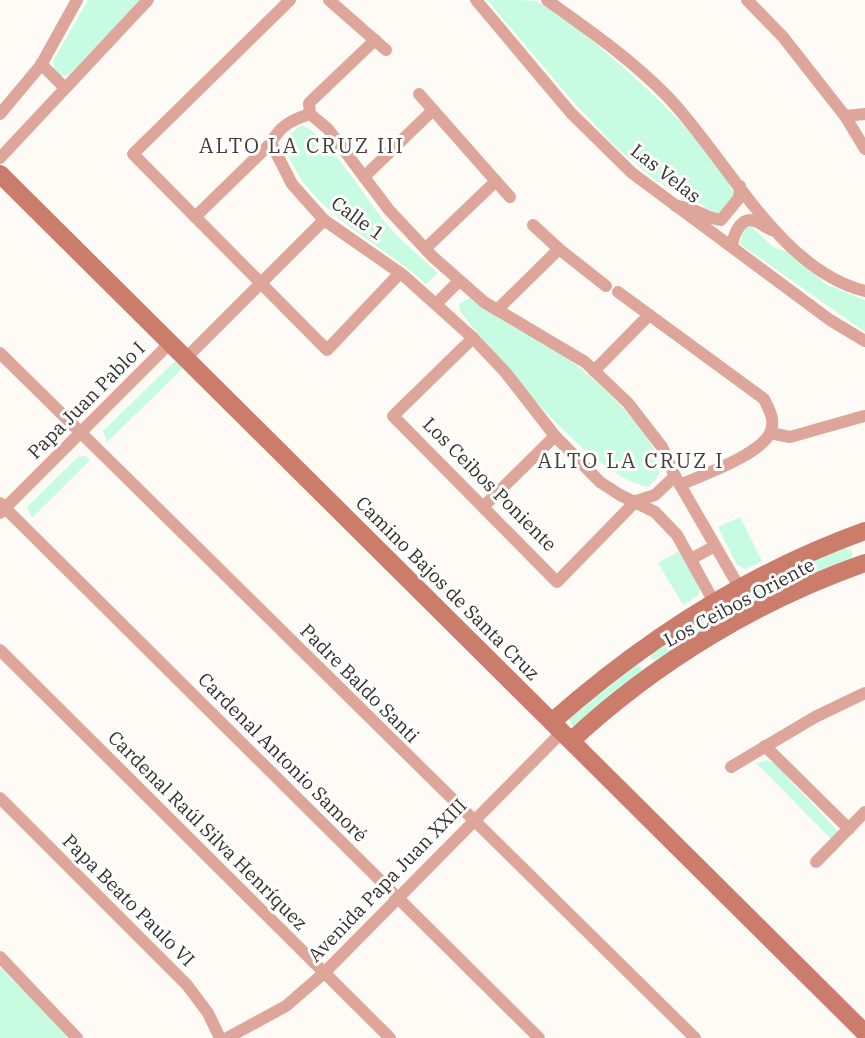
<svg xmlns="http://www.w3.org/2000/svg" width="865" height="1038" viewBox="0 0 865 1038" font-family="'IBM Plex Serif',serif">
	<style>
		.green { fill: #c7fce2 }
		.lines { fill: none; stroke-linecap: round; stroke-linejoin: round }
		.street { stroke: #dea69a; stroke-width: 12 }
		.secondary { stroke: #cb7c6a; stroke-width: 18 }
		.labels { text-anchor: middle; stroke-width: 6; stroke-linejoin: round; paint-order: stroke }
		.street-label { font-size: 19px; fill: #34302d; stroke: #fff }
		.neighbourhood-label { font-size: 21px; letter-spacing: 2px; fill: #47403a; stroke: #fff }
	</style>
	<rect width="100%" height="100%" fill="#fefbf7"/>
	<g class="green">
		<path d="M88,0H142L69,75L62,76L54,69L53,61Z"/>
		<path d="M487,0C500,0 522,0 535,1C571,14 738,163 734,199L717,215L690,197L656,181L616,147L575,104Z"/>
		<path d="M302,125C331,138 367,202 390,228C404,244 422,258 438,273L426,284C388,250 334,223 304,183C296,173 291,160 285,150L290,134Z"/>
		<path d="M751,226L773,247L788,252L826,284L865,300V332L740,244L744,227Z"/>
		<path d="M472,297C501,324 539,338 571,361C595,378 657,436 660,465C661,476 655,481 648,487C592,477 496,358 460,311L459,304Z"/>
		<path d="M180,361L185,366L107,442L103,431L174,362Z"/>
		<path d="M86,456L90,460L32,518L27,507L78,457Z"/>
		<path d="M740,517L762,561L746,569L737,565L718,527Z"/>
		<path d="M845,548L852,551V562L659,663L650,658L651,653C717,609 771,577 845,548Z"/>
		<path d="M679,551L700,587L698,596L683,605L658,563Z"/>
		<path d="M636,663L644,671L574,728L568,718Z"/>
		<path d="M767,760L774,763L840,833L832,840L756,763Z"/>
		<path d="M0,967L63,1030L67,1038H0Z"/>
	</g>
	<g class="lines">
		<g class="street">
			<path d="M290,0L133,154L327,350L400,273"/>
			<path d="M329,0L386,50"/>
			<path d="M476,0L571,113L632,173L830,320L865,341"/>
			<path d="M547,0C589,30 631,59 667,96C726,157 779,270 865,291"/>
			<path d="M747,0L783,37L845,116L865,114"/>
			<path d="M41,64L65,88"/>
			<path d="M419,94L510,197"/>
			<path d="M0,114L41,65L77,0"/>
			<path d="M310,114L328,129L389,210L433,257L484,302L585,362L628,403L662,447L675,476L739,587"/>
			<path d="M310,114L309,103L375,40"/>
			<path d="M845,116L865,149"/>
			<path d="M271,143L292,184L324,220L403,275L473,338L506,373L555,436L600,482L620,495L655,512L677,535L714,602"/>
			<path d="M0,158L148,0"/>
			<path d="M364,177L433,110"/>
			<path d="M676,206C697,207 705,219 721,220L739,198L740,186"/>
			<path d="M195,217L271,143C280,126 291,120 310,114"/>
			<path d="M533,225L559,249L606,286"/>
			<path d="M732,247C733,236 741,213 757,222C763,225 766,228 772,230"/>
			<path d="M426,248L496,181"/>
			<path d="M618,292L764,399C769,410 775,418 771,431C763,454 702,475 680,485"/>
			<path d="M436,304L459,281"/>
			<path d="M497,310L559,249"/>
			<path d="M473,338L393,416L557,582L636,501L655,495L675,476"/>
			<path d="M0,353L695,1038"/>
			<path d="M186,358L324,220"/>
			<path d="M594,371L649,315"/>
			<path d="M770,433L790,437L864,416"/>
			<path d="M0,503L539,1038"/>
			<path d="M483,507L555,436"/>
			<path d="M0,513L170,343"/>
			<path d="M691,559L715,546"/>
			<path d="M0,650L390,1038"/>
			<path d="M765,746L849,829"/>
			<path d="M731,767L815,717L865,693"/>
			<path d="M0,798L187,985L208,1013L220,1038"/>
			<path d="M816,862L865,812"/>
			<path d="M0,957L77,1038"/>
			<path d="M227,1038L286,1006L324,973L563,731"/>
		</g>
		<g class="secondary">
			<path d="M0,174L865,1033"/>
			<path d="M553,721C646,639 748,573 865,531"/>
			<path d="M572,740C656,662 757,601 865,563"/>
		</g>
	</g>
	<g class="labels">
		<g class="street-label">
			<text transform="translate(666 173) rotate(38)" y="7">Las Velas</text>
			<text transform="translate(358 218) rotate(36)" y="7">Calle 1</text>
			<text transform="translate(86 400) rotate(-45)" y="7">Papa Juan Pablo I</text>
			<text transform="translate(490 484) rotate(45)" y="7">Los Ceibos Poniente</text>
			<text transform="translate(448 588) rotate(45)" y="7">Camino Bajos de Santa Cruz</text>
			<text transform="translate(739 602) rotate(-28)" y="7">Los Ceibos Oriente</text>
			<text transform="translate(360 683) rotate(45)" y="7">Padre Baldo Santi</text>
			<text transform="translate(283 757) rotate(45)" y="7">Cardenal Antonio Samoré</text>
			<text transform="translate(208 830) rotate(45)" y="7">Cardenal Raúl Silva Henríquez</text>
			<text transform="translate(387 880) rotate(-46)" y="7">Avenida Papa Juan XXIII</text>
			<text transform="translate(129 900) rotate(45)" y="7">Papa Beato Paulo VI</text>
		</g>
		<g class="neighbourhood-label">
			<text x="302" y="153">ALTO LA CRUZ III</text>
			<text x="631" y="468">ALTO LA CRUZ I</text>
		</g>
	</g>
</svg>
